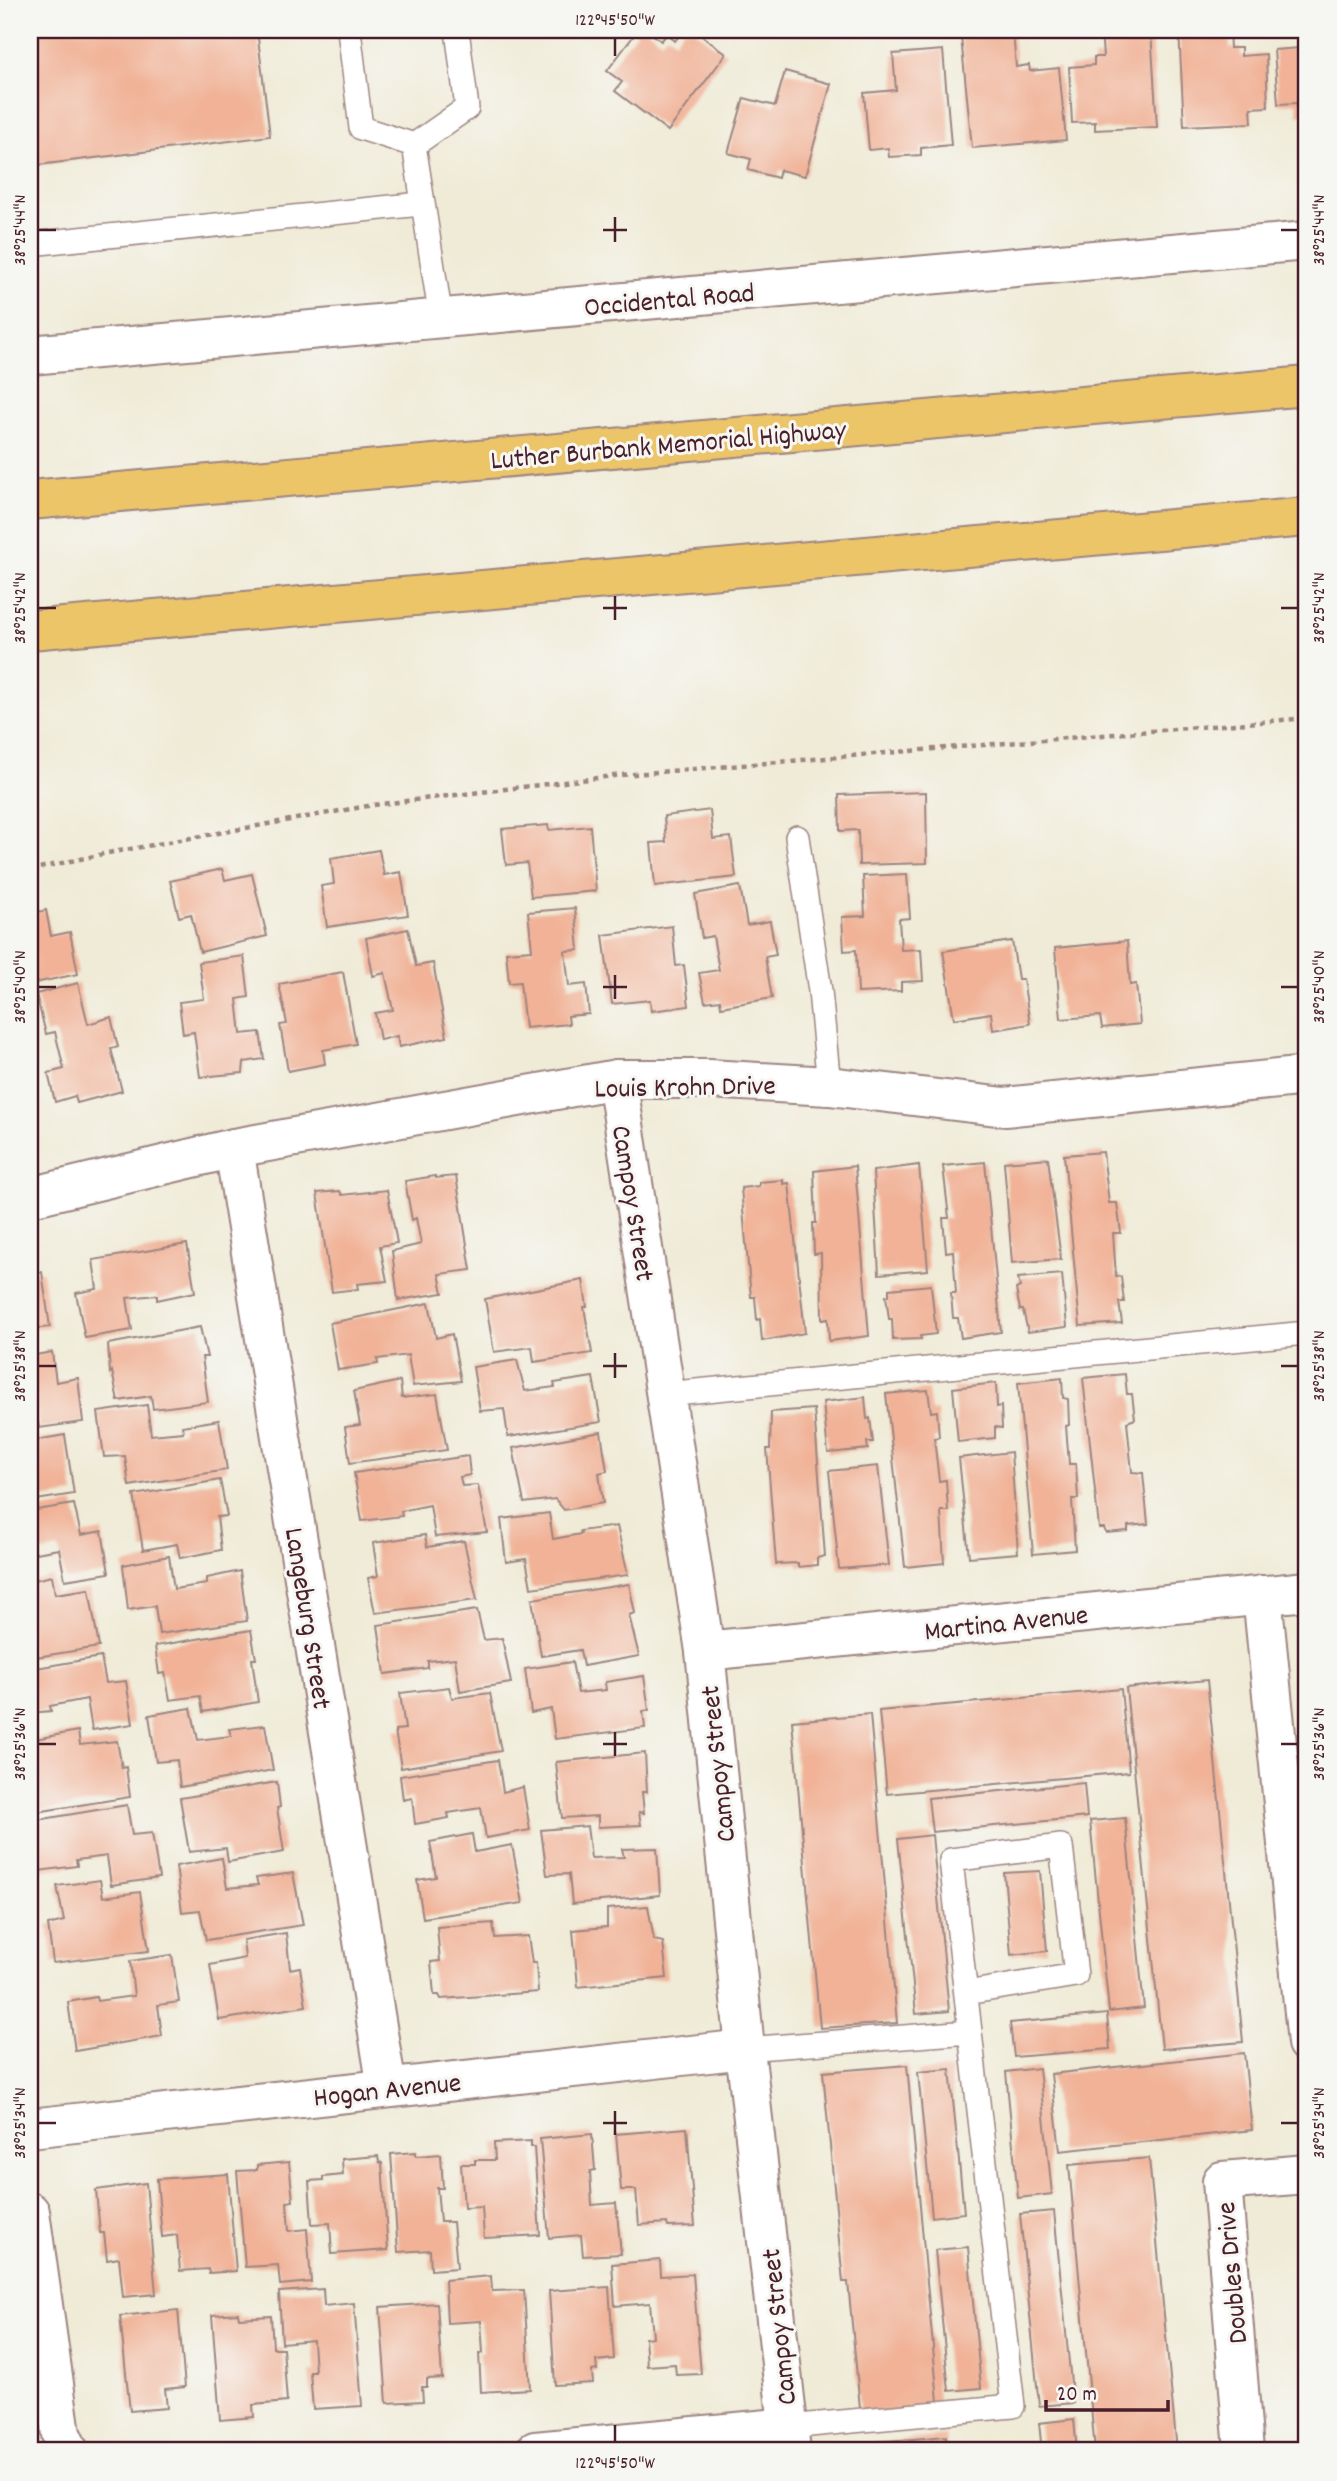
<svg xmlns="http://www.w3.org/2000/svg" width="1337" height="2481" viewBox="0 0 1337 2481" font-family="Dekko,sans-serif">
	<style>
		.building { fill: #f1b297 }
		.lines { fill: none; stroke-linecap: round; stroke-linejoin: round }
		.lane-casing { stroke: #9d8581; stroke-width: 26 }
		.street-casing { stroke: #9d8581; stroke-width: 42 }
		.highway-casing { stroke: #9d8581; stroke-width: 42 }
		.path { stroke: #9d8581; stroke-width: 4.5; stroke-dasharray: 5 5; stroke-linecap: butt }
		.lane { stroke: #fff; stroke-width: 23 }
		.street { stroke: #fff; stroke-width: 38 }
		.highway { stroke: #edc569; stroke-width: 38 }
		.ticks { fill: none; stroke: #4a1f2b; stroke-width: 2.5 }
		.labels { text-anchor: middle; stroke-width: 6; stroke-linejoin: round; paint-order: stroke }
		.street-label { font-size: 28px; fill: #4a1f2b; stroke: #f6f6f2 }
		.neatline { fill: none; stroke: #4a1f2b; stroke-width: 2.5 }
		.ticks-label { font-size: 18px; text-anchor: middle; fill: #4a1f2b }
	</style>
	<rect width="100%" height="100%" fill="#f6f6f2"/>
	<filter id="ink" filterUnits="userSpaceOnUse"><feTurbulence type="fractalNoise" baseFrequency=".0143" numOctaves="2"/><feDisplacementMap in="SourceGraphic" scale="14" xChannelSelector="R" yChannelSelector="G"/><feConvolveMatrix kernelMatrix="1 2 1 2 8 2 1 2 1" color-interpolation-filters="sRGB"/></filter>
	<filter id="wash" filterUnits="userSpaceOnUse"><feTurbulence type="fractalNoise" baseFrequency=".00686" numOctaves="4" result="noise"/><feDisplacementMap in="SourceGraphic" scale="28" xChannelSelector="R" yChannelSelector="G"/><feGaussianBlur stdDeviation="1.57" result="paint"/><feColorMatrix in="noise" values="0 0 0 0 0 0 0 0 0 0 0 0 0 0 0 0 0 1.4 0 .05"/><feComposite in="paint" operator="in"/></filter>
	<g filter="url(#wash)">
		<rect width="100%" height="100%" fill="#f0ebd7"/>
		<g id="blocks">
			<g class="building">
				<path d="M30,30H257L270,136L30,166Z"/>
				<path d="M638,30H647L661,41L667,34L675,41L683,30H694L726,54L668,131L615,91L622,82L607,71Z"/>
				<path d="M1101,30H1151L1157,127L1095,130V122L1072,123L1069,67L1094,65V57H1103Z"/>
				<path d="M1179,30H1229L1230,48H1241V56L1266,54L1268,107L1251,108L1252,123L1184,126Z"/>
				<path d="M1013,32L1016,67L1029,65L1030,71L1059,68L1066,140L972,148L961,37Z"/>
				<path d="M1299,39H1307V114L1298,115L1297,103L1278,104L1274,50L1300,48Z"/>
				<path d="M943,50L951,145L921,148V155L889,157L888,148L869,150L864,93L896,90L893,54Z"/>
				<path d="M785,71L831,84L805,176L780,170L778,178L748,170L751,159L728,153L744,98L775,106Z"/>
				<path d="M926,792L927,863L859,865L858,830L840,831L839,795Z"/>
				<path d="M710,810L713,839L731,837L736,877L655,886L651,843L666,842L664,816Z"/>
				<path d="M548,825L549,830L590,826L596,891L531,897L527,863L506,865L502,829Z"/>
				<path d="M379,850L384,875L401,872L408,915L327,927L321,886L334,884L331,858Z"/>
				<path d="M222,869L225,880L252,874L267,936L200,952L191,914L179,917L170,881Z"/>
				<path d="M907,874L910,918L899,919L901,950L921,949L923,981L901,982V991L858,993L856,950L844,951L842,917L865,916L863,876Z"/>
				<path d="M740,886L747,925L770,921L776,955L765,957L772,998L721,1007L720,1000L705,1002L699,973L719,970L713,936L702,938L695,894Z"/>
				<path d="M575,908L579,950L565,951L569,986L586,984L589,1014L568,1016L569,1024L525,1028L520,982L509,983L506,952L532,950L528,912Z"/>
				<path d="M46,910L51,936L70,932L78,974L30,984V914Z"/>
				<path d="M672,926L676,966L684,965L689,1006L651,1011L650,1000L612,1004L603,935Z"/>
				<path d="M408,929L416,966L433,963L447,1037L399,1047L397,1036L380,1040L375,1013L393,1010L385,973L373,976L366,938Z"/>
				<path d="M1012,941L1018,979H1023L1030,1024L993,1030L991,1013L954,1019L943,951Z"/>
				<path d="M1127,941L1130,985L1136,984L1140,1024L1102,1028L1100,1016L1061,1019L1055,948Z"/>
				<path d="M244,956L249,997L237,999L241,1034L260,1032L264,1059L244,1062L243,1073L200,1077L194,1032L183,1034L179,1002L204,999L199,962Z"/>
				<path d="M343,972L356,1044L323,1050L325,1064L288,1071L280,1025L287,1024L279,984Z"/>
				<path d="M78,983L88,1024L111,1017L118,1047L111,1049L122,1091L77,1103L75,1096L55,1102L48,1073L64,1069L55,1032L46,1034L36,994Z"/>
				<path d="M30,1109L35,1133H30Z"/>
				<path d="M1103,1152L1109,1203H1117L1121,1233H1113L1116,1276L1121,1277L1124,1302H1119L1122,1323L1080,1326L1064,1155Z"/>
				<path d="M1048,1158L1061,1259L1012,1263L1004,1162Z"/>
				<path d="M985,1162L1001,1332L961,1338L958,1318H953L951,1293H956L953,1251L946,1252L943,1218H949L943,1166Z"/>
				<path d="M919,1165L928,1270L879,1274L873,1171Z"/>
				<path d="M855,1166L869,1336L829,1341L828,1319L822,1320L821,1253L814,1254L813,1223H816L814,1171Z"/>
				<path d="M435,1176V1178L456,1176L471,1270L439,1274L443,1293L398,1300L392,1251L421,1244L416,1218L412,1220L405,1181Z"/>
				<path d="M783,1180V1184L789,1183L805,1333L762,1341L760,1319L757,1320L755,1297H751L741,1188L759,1186V1182Z"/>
				<path d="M387,1190L397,1243L380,1246L387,1281L357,1284L358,1289L332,1292L317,1193L340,1191L342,1195Z"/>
				<path d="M187,1244L195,1292L157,1300V1295L127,1298L132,1330L85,1338L76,1293L97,1289L93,1260Z"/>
				<path d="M42,1272L50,1327L30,1329V1273Z"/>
				<path d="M1062,1274L1067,1327L1028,1332L1023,1310H1020L1016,1289L1020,1287L1018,1278Z"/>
				<path d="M583,1280L587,1307H584L592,1353L534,1362L532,1347L494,1352L485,1299Z"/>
				<path d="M931,1285L936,1334L920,1336L921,1339L893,1340L892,1319H889L886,1296H889V1289Z"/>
				<path d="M429,1303L436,1338L452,1334L461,1381L413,1386L408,1355L377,1359L378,1364L338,1370L330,1323Z"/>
				<path d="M200,1327L207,1357H202L208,1402L153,1409L151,1396L118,1401L112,1371L110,1373L108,1344Z"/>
				<path d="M52,1352L56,1382L78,1378L83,1422L39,1428L34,1399L30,1400V1356Z"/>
				<path d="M517,1360L525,1391L555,1387L554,1383L593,1377L601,1422L508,1437L504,1409L480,1411L473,1367Z"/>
				<path d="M1125,1374L1127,1394H1132L1135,1419L1127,1422L1132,1472L1143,1473L1148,1524L1128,1526V1531L1106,1533L1104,1528H1099L1083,1378Z"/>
				<path d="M1062,1378L1063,1398L1068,1399L1069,1425L1066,1426L1069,1464H1076L1078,1499H1072L1075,1550L1033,1554L1018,1383Z"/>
				<path d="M400,1381L402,1398L437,1394L447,1450L350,1463L345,1427L360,1425L354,1391Z"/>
				<path d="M996,1383L997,1407L1001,1406L1002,1428L995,1427V1438L958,1442L953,1388Z"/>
				<path d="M928,1390L931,1412L937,1411L939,1437L934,1438L939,1481L946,1480L948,1511H941L944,1563L905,1567L886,1394Z"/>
				<path d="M865,1397L867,1419L870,1418L873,1442H867L868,1449L828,1453L823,1402Z"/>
				<path d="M147,1405L151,1435L183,1432L182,1426L219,1420L227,1470L129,1486L125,1456L104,1457L98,1412Z"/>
				<path d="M814,1409L825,1556L817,1558V1565L798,1567V1563L776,1564L767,1449H770L771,1412Z"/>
				<path d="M601,1432L607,1471L599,1473L603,1503L564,1510L555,1499L524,1503L513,1448Z"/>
				<path d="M65,1435L74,1494L30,1501V1441Z"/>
				<path d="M1011,1452L1018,1553L969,1557L959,1458Z"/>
				<path d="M468,1456L470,1475L460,1477L462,1486L478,1485L487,1532L435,1537L430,1505L401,1511L402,1516L362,1521L354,1473Z"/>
				<path d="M878,1466L889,1565L839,1569L829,1471Z"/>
				<path d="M220,1480L227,1516L217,1517L221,1550L180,1558L177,1544L143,1550L134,1495Z"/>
				<path d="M74,1504L81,1535L102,1531L109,1573L65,1580L59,1549L30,1554V1511Z"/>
				<path d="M549,1513L553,1539L581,1534L580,1531L617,1526L628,1575L531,1588L526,1559L506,1562L501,1519Z"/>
				<path d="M425,1535L427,1547L464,1541L477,1600L375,1613L368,1578L378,1576L373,1543Z"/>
				<path d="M169,1556L174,1589L207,1584V1578L240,1571L247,1621L159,1634L155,1606L128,1610L123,1565Z"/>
				<path d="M52,1576L55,1594L89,1589L99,1647L30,1658V1581Z"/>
				<path d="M629,1584L635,1613L629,1615L639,1656L583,1666L580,1650L541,1656L532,1599Z"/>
				<path d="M477,1610L484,1640L502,1638L511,1683L460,1691L455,1658L428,1661V1668L385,1674L378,1625Z"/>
				<path d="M251,1630L256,1659H252L258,1702L203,1712L200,1696L170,1700L165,1673L159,1674L155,1646Z"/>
				<path d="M101,1657L106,1683L126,1681L133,1724L92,1730L87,1699L50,1706L51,1711L30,1713V1669Z"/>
				<path d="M572,1662L578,1693L606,1690L605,1682L644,1676L649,1710L643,1711L645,1728L555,1739L551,1709L531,1713L525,1669Z"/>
				<path d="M1207,1680L1243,2042L1162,2049L1126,1688Z"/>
				<path d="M449,1687L452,1698L490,1693L501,1751L401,1768L395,1730L405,1729L400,1693Z"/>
				<path d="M1121,1689L1129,1772L887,1794L879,1711Z"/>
				<path d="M191,1708L198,1740L231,1736L229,1729L265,1725L273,1770L180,1787L177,1760L156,1762L149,1715Z"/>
				<path d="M870,1714L897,2023L820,2028L792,1721Z"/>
				<path d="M78,1731L80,1745L117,1741L122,1768L126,1767L130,1797L30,1813V1740Z"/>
				<path d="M645,1753L647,1792H642L644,1813L639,1812L641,1825L598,1827V1816L562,1818L556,1762Z"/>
				<path d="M498,1760L503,1792L523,1787L530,1830L486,1838L481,1808L448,1813L449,1818L415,1824L412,1798L403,1800L400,1776Z"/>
				<path d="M277,1782L280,1807L277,1808L284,1852L228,1862L226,1848L189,1852L180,1798Z"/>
				<path d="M1084,1783L1087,1817L932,1832L928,1798Z"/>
				<path d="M127,1805L132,1835L152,1833L159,1878L111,1885L107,1856L76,1860L77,1866L39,1871L31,1821Z"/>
				<path d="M1125,1818L1144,2008L1109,2012L1090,1821Z"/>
				<path d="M587,1826L591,1858L624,1857L622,1849L657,1848L660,1895L572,1904L569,1874L547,1875L541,1830Z"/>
				<path d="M472,1834L475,1852L512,1845L523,1903L423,1918L417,1880L436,1877L430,1842Z"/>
				<path d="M932,1835L949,2011L916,2014L898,1839Z"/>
				<path d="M222,1858L227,1888L258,1885L256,1878L293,1873L303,1925L206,1940L200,1910L182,1912L176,1866Z"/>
				<path d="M1040,1871L1047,1951L1011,1955L1004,1873Z"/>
				<path d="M100,1880L103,1897L140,1892L149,1951L53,1963L48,1925L64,1921L57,1886Z"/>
				<path d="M648,1906L654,1940L663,1942L667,1978L578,1987L573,1930L607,1927V1909Z"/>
				<path d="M493,1923L495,1938L528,1936L532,1963H536L538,1992L441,1999L439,1995H434L431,1962L440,1961L437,1927Z"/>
				<path d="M286,1933L290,1969L300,1967L306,2006L219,2020L210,1965L245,1958L243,1940Z"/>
				<path d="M172,1955L179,2002L158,2005L162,2036L75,2051L68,2002L96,1997L97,2001L134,1996L130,1961Z"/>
				<path d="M1107,2014L1110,2049L1014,2057L1010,2023Z"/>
				<path d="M1244,2053L1252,2130L1060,2151L1051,2074Z"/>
				<path d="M907,2065L939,2412L861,2419L848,2282H843L823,2072Z"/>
				<path d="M1039,2068L1052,2194L1018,2198L1006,2072Z"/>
				<path d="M950,2069L964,2213L932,2217L918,2072Z"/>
				<path d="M687,2128L695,2226L668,2227L667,2223L639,2225L636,2190H621L616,2134Z"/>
				<path d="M592,2134L595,2170L590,2171L592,2205L616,2203L621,2254L583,2256L581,2235L549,2238L540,2139Z"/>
				<path d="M531,2141V2147H534L540,2235L484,2238L482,2207L464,2208L461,2164H475V2160H495L494,2143Z"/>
				<path d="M416,2152V2156L441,2154L443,2188H437L440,2222H453L457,2268L431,2270L430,2250L398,2252L391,2154Z"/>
				<path d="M378,2156L379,2162L382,2163L388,2250L332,2254L330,2223L312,2224L309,2181L323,2180V2177L343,2175L342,2159Z"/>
				<path d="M1149,2158L1177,2451H1095L1069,2165Z"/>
				<path d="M289,2162L293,2201L287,2202L289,2231L307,2229L311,2282L280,2285L278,2265L245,2267L237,2171L257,2170V2165Z"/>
				<path d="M228,2174L236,2271L209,2273L208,2269L180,2271L177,2235L162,2237L157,2179Z"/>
				<path d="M146,2183L156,2294L123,2297L119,2258L107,2260L104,2233H100L96,2190Z"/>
				<path d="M1054,2211L1073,2403L1039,2406L1020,2214Z"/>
				<path d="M968,2247L981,2388L949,2391L935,2250Z"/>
				<path d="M660,2260L661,2276L693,2274L701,2374L676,2375L675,2364L647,2366L645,2338L653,2337L650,2303L615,2306L612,2264Z"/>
				<path d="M491,2276L492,2291L524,2290L530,2389L481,2392L479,2353H483L481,2321L447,2323L445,2280Z"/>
				<path d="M609,2287L614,2359L596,2361L597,2370L592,2371L593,2383L555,2385L549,2291Z"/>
				<path d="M323,2289L324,2306L354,2303L362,2406L313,2409L310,2372H315L313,2340L282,2343L279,2292Z"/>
				<path d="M437,2303L442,2378L427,2379V2387H422L423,2401L387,2403L380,2307Z"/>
				<path d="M178,2310L185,2387L165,2389L167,2408L130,2411L120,2316Z"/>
				<path d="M238,2313L239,2318L271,2316L273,2348H283L287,2402L253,2405L254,2417L220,2420L212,2315Z"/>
				<path d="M1074,2419L1077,2451H1042L1039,2423Z"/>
				<path d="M946,2436L947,2451H868L867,2443Z"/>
			</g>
		</g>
	</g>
	<g filter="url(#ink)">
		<use href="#blocks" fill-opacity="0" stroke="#9d8581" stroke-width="2"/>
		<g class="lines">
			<defs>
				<g id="lane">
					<path d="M349,30L361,128L414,145"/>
					<path d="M414,145L441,319"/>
					<path d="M414,145L467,108L457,30"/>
					<path d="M30,244L421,204"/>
					<path d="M797,837L820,991L829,1086"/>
					<path d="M664,1394L1307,1333"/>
					<path d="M966,1993L1076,1975L1061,1846L951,1860L970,2032"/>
					<path d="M745,2049L970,2032L1013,2406L788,2427"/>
				</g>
				<g id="street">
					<path d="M30,355L1307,241"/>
					<path d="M617,1079L705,1651L745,2049L791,2451"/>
					<path d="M234,1148L387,2088"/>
					<path d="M30,1197L234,1148L617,1079H709L829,1086L1005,1107L1307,1076"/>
					<path d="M1262,1595L1307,2043"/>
					<path d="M705,1651L1307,1591"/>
					<path d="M30,2128L745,2049"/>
					<path d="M30,2212L61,2434L69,2451"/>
					<path d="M535,2451L788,2427"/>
					<path d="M1244,2451L1222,2181L1307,2174"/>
				</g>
				<g id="highway">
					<path d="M30,500L1307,386"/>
					<path d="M30,630L1307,517"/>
				</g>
			</defs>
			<use href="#lane" class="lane-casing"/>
			<use href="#street" class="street-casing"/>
			<use href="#highway" class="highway-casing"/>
			<path class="path" d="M30,870L108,853L373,805L622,775L1307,718"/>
			<use href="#lane" class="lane"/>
			<use href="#street" class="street"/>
			<use href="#highway" class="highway"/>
		</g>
	</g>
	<path class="ticks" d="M615,38V56M615,217V242M38,230H56M603,230H627M1281,230H1298M615,596V620M38,608H56M603,608H627M1281,608H1298M615,975V999M38,987H56M603,987H627M1281,987H1298M615,1353V1378M38,1366H56M603,1366H627M1281,1366H1298M615,1732V1756M38,1744H56M603,1744H627M1281,1744H1298M615,2111V2135M38,2123H56M603,2123H627M1281,2123H1298M615,2425V2442"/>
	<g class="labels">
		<g class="street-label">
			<text transform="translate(669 298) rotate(-5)" y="10">Occidental Road</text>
			<text transform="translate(668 443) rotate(-5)" y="10">Luther Burbank Memorial Highway</text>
			<text transform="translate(685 1085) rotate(-1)" y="10">Louis Krohn Drive</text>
			<text transform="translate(635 1203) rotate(81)" y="10">Campoy Street</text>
			<text transform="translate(310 1618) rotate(81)" y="10">Langeburg Street</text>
			<text transform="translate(1006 1621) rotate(-6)" y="10">Martina Avenue</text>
			<text transform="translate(716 1764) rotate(-96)" y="10">Campoy Street</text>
			<text transform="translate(387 2088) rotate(-6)" y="10">Hogan Avenue</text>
			<text transform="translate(1230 2273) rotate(-95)" y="10">Doubles Drive</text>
			<text transform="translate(777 2327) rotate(-96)" y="10">Campoy Street</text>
		</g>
	</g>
	<rect width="1337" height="2481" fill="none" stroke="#f6f6f2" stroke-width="77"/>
	<path d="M1046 2400v10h122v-10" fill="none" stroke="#4a1f2b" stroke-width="3.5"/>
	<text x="1057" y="2400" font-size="21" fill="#4a1f2b" stroke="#f6f6f2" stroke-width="5" paint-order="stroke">20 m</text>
	<rect x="38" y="38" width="1260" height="2404" class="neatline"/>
	<g class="ticks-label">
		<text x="615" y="25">122°45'50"W</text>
		<text transform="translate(19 230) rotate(-90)" y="6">38°25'44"N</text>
		<text transform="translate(1318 230) rotate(-90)" y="6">38°25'44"N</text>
		<text transform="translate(19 608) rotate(-90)" y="6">38°25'42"N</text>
		<text transform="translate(1318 608) rotate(-90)" y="6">38°25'42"N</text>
		<text transform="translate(19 987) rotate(-90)" y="6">38°25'40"N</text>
		<text transform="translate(1318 987) rotate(-90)" y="6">38°25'40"N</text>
		<text transform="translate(19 1366) rotate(-90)" y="6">38°25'38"N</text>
		<text transform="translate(1318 1366) rotate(-90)" y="6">38°25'38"N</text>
		<text transform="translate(19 1744) rotate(-90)" y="6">38°25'36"N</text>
		<text transform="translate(1318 1744) rotate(-90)" y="6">38°25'36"N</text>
		<text transform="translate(19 2123) rotate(-90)" y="6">38°25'34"N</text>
		<text transform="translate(1318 2123) rotate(-90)" y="6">38°25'34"N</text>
		<text x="615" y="2468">122°45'50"W</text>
	</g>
</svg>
